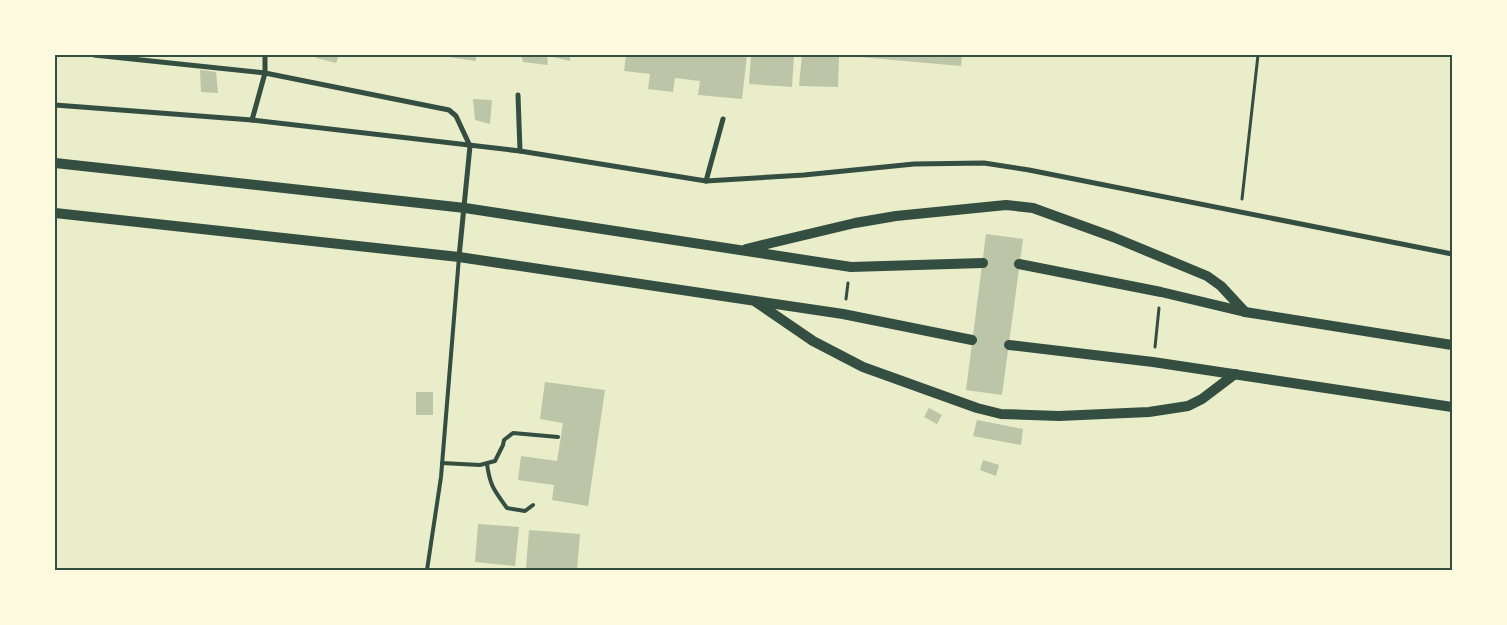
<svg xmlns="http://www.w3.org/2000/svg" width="1507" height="625" viewBox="0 0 1507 625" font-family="Georgia,serif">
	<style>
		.building { fill: #bcc5a7 }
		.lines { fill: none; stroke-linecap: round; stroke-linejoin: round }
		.path { stroke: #344e41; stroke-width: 3 }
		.service { stroke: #344e41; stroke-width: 4 }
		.minor { stroke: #344e41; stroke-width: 5 }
		.secondary { stroke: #344e41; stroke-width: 10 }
		.neatline { fill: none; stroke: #344e41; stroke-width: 2 }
	</style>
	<rect width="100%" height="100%" fill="#e9edc9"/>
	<g class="building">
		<path d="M316,55H339L336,63L316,58Z"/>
		<path d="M449,55H476V61L448,57Z"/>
		<path d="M521,55H547L548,65L523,62Z"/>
		<path d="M548,55H570V61L548,56Z"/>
		<path d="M626,55H747L742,99L698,95L700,81L675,78L673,92L648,89L650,74L624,71Z"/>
		<path d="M751,55H794L792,87L749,84Z"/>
		<path d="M802,55H839L838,87L799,86Z"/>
		<path d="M860,55H962L961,66L860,57Z"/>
		<path d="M200,70L216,72L218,93L201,92Z"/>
		<path d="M473,99L492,100L490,124L475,120Z"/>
		<path d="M986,234L1023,239L1002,395L966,390Z"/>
		<path d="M545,382L605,390L588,506L552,500L554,485L518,480L521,456L557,461L563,423L540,419Z"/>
		<rect x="416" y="392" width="17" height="23"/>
		<path d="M929,408L942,415L937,424L924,417Z"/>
		<path d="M977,420L1023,429L1021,445L973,436Z"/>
		<path d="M983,460L999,465L996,476L980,470Z"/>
		<path d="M478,524L519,527L515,566L475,562Z"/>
		<path d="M529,530L580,534L577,570L526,568Z"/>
	</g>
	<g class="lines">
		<g class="path">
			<path d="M1242,199L1258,55"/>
			<path d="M846,299L848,283"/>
			<path d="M1155,347L1159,308"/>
		</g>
		<g class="service">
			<path d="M442,463L480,465L495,461L503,445L504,440L513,433L558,437"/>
			<path d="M487,464C490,486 494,490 507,508L525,511L533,505"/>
			<path d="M427,570L441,477L459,257"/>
		</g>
		<g class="minor">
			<path d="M94,55L265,73L449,110L456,116L470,146"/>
			<path d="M518,95L520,151"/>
			<path d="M55,105L252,120L520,151L706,181L804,175L914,164L984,163L1029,170L1452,254"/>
			<path d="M252,120L265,73V55"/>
			<path d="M706,181L723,119"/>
			<path d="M459,257L470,146"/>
		</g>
		<g class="secondary">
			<path d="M55,163L465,208L851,267L983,263"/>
			<path d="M55,213L459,257L843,314L972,340"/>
			<path d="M746,249L855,223L896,216L1006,205L1033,208L1113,237L1207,276L1221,286L1245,312"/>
			<path d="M1019,264L1161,292L1245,312L1452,345"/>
			<path d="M756,302L813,341L863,367L977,408L1001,414L1059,416L1149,412L1188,406L1202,399L1235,374"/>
			<path d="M1009,345L1153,362L1452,407"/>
		</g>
	</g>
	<rect width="1507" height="625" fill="none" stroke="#fefae0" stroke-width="112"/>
	<rect x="56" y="56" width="1395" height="513" class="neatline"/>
</svg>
